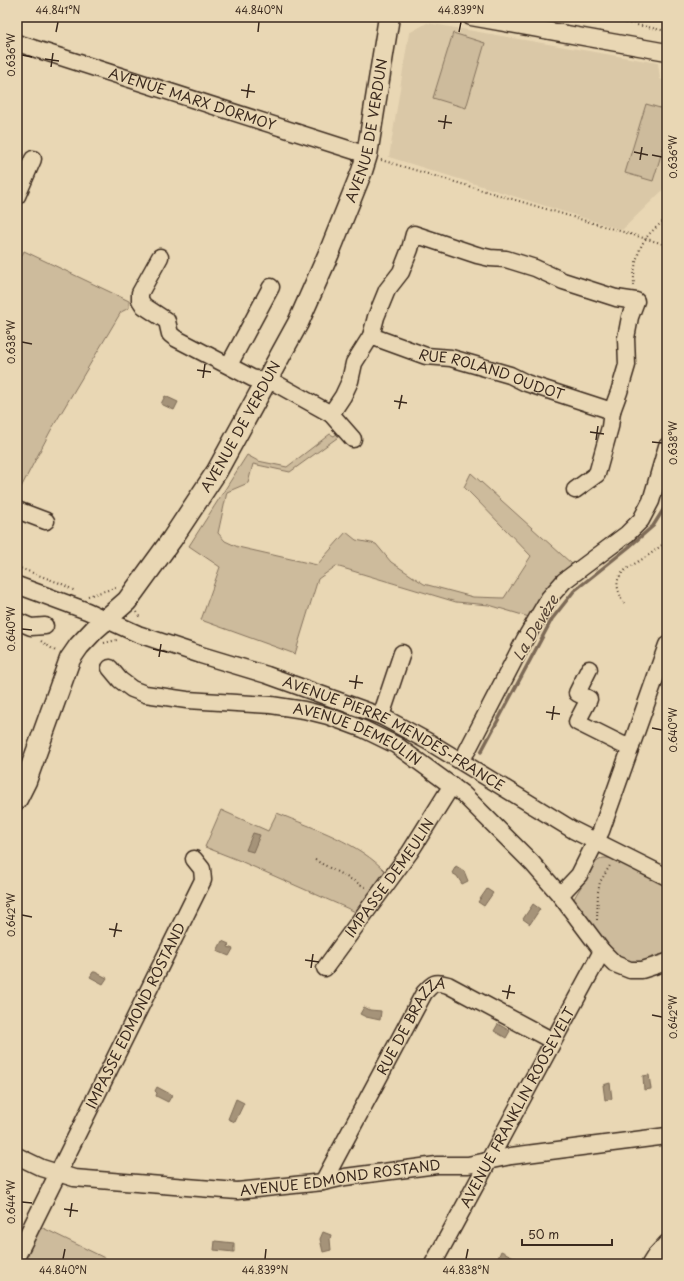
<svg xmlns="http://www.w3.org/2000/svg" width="684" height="1281" viewBox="0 0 684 1281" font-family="'Playpen Sans',sans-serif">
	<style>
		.built { fill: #dac8a7 }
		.green { fill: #cdbb9c; stroke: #84725d }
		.water { fill: #a59379; stroke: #7b6955 }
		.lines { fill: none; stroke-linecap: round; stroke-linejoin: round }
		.stream { stroke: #7b6955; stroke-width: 3.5 }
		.minor-casing { stroke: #3b2a1e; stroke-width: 19 }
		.major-casing { stroke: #3b2a1e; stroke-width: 23 }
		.path { stroke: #3b2a1e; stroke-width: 2; stroke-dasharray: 1 3; stroke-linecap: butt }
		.minor { stroke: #e9d7b4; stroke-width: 16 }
		.major { stroke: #e9d7b4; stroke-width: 20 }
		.ticks { fill: none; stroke: #3b2a1e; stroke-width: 1.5 }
		.labels { text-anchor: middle; stroke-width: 3; stroke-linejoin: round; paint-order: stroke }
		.street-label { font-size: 14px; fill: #3b2a1e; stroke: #e9d7b4 }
		.water-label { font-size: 15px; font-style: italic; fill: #564435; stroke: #e9d7b4 }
		.neatline { fill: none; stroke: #3b2a1e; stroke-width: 1.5 }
		.ticks-label { font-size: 10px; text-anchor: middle; fill: #3b2a1e }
	</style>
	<rect width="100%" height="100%" fill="#e9d7b4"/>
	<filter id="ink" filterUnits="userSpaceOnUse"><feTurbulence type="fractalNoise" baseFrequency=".025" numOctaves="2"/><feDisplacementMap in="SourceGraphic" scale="8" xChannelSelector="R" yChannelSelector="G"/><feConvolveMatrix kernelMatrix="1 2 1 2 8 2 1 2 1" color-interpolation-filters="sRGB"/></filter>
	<g filter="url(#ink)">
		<path class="built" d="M427,23L658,63L660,79L667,81V186L622,230L389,157L409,33Z"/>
		<g class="green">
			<path d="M453,33L485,43L466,108L433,98Z"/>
			<path d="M646,104L667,110V136L653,181L625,173Z"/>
			<path d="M24,251L129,301V308L121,312L51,430L17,495V266Z"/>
			<path d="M339,432L341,435L290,472L253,464L248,483L227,492L218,533L225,541L238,547L317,565L346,532L356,540L376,544L391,562L424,584L473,597L504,598L531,556L475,498L464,487L471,473L572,564C555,580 540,596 529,617L489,605L456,602L336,566L318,579L295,654L201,620L220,567L189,546L247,455L258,461L287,467L330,434L334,436Z"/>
			<path d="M221,810L268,831L277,813C315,829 358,842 387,873L367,899L366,898L358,913L238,860L205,847Z"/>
			<path d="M603,858H611L667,886V957L644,963H631L617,957L573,901L576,895L596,862Z"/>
			<path d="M39,1226L117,1264H21Z"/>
		</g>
		<g class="water">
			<path d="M165,396L178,402L174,410L161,404Z"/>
			<path d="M253,833L260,835L253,852L246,850Z"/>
			<path d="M456,866L464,871L468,881L462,884L457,876L452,873Z"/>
			<path d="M487,889L493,893L484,906L478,902Z"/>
			<path d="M533,904L540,909L530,924L523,919Z"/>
			<path d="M222,941L229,944L228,947L233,949L229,956L217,951Z"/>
			<path d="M93,972H95L107,978L103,984L90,977Z"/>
			<path d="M364,1007L370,1010L381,1011L380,1020L366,1017L360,1014Z"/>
			<path d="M498,1024L510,1031L506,1038L494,1031Z"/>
			<path d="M649,1075L651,1089L644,1090L643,1076Z"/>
			<path d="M610,1083L612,1099L605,1100L603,1085Z"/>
			<path d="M157,1087L172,1095L168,1102L156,1096L157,1093L155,1091Z"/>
			<path d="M236,1099L244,1103L235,1122L228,1119Z"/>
			<path d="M323,1232L331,1235L330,1239L331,1250L323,1252L320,1239Z"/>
			<path d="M215,1241L234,1243V1252L214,1250Z"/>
			<path d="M501,1251L516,1258L513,1264L498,1258Z"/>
		</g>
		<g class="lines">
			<path class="stream" d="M481,752L552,619L574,591L629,547L653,526L665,507L667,501"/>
			<defs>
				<g id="minor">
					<path d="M471,17L667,52"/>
					<path id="s1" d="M17,43L367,155"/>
					<path d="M17,196L33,159"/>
					<path d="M160,257L140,293V300L144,306L167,321L170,334L175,338L252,378L277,384L331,414L343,396L350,381L354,363L371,336L376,317L387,290L401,272L410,249L414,234L477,255L490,258L506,259L535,268L563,281L616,298L636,301L630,317L626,338L627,365L619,392L612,411L610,427L597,474L575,490"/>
					<path id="s2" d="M371,336L426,356L451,358L510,375L526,383L612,411"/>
					<path d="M229,365L271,287"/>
					<path d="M331,414L353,439"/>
					<path d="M17,510L46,521"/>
					<path id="s3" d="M17,585L87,611L138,634L201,655L267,675L381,716L429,742L573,830L667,877"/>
					<path d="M17,621L31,627L45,626"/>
					<path id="s4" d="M110,668L120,680L132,689L145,694L187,700L271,705L304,710L328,716L363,729L396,745L463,794L532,863L560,895L602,951L615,964L630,970H642L667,962"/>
					<path d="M589,669L577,693L589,699L577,722L621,744L631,747"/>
					<path d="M381,716L402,653"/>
					<path d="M467,751L525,639L549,598L564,581L627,534L641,520L651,501L667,446"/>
					<path d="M560,895L579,875L601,831L667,645"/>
					<path id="s5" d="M325,968L410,852L452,785"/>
					<path id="s6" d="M17,1156L42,1168L74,1178L237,1191L323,1182L345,1177L437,1165H468L511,1156L667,1136"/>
					<path id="s7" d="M323,1182L424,993C433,983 435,981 448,985L553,1041"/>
					<path id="s8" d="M17,1256L203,880L202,869L194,859"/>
					<path id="s9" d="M433,1264L602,951"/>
					<path d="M650,1264L655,1256L667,1243"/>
				</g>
				<g id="major">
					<path id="s10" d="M17,799L26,781L70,659L79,646L95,629L127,601L172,539L217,471L298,323L329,253L362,171L367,155L389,17"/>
				</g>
			</defs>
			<use href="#minor" class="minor-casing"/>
			<use href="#major" class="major-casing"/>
			<g class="path">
				<path d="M598,17L667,31"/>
				<path d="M381,160L667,245"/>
				<path d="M634,286C633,271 637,250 646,238C652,230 661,224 667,217"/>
				<path d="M17,567L62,584L75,591"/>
				<path d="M88,596L118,587"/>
				<path d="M624,603C611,579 618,574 639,561C649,556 658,548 667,541"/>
				<path d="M137,612L140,618"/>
				<path d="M41,641L57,652"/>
				<path d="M104,643L117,640"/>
				<path d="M315,860L367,888"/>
				<path d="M597,920L598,892L600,882L611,864"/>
			</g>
			<use href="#minor" class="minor"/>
			<use href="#major" class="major"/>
		</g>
	</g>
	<path class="ticks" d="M56,32L58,22M258,32L259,22M459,32L461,22M22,55L32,57M45,59L59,61M51,67L53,53M241,90L255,92M247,98L249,84M438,121L452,123M444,129L446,115M634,152L648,155M652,155L662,157M640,160L642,147M22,342L32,344M197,370L211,372M203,378L205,364M394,401L407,403M399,409L402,395M590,432L604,434M596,440L598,426M652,442L662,443M22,629L32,630M153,649L167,652M159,657L161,644M349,681L363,683M355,689L357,675M546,712L560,714M552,720L554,706M652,728L662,730M22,915L32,917M109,929L122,931M114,937L117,923M305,960L319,962M311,968L313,954M502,991L515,993M507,999L510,985M652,1015L662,1017M22,1202L32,1203M64,1209L78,1211M70,1217L72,1203M63,1259L65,1249M265,1259L266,1249M466,1259L468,1249"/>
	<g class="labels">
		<g class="street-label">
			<text dy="5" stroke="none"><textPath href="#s1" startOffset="184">AVENUE MARX DORMOY</textPath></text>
			<text dy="5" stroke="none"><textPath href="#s10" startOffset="764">AVENUE DE VERDUN</textPath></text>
			<text dy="5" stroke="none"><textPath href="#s2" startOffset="127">RUE ROLAND OUDOT</textPath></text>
			<text dy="5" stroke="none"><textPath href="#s10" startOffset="440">AVENUE DE VERDUN</textPath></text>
			<text dy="5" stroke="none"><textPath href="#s3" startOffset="406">AVENUE PIERRE MENDÈS-FRANCE</textPath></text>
			<text dy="5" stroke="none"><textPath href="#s4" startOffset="263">AVENUE DEMEULIN</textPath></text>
			<text dy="5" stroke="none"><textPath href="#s5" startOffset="111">IMPASSE DEMEULIN</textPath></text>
			<text dy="5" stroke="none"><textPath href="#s8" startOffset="268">IMPASSE EDMOND ROSTAND</textPath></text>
			<text dy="5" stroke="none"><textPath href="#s7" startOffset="181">RUE DE BRAZZA</textPath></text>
			<text dy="5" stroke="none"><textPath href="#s9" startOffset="178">AVENUE FRANKLIN ROOSEVELT</textPath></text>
			<text dy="5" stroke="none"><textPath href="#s6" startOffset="329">AVENUE EDMOND ROSTAND</textPath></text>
		</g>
		<g class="water-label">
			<text transform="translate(536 628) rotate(-59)" y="5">La Devèze</text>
		</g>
	</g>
	<rect width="684" height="1281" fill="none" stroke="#e9d7b4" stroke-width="44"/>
	<path d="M522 1239v6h90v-6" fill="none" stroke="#3b2a1e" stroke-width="2"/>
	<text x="528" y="1239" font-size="12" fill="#3b2a1e" stroke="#e9d7b4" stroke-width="3" paint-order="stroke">50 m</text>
	<rect x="22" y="22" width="640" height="1237" class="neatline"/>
	<g class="ticks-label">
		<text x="58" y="14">44.841°N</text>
		<text x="259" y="14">44.840°N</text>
		<text x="461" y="14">44.839°N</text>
		<text transform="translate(11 55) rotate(-90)" y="4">0.636°W</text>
		<text transform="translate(673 157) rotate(-90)" y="4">0.636°W</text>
		<text transform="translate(11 342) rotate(-90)" y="4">0.638°W</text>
		<text transform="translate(673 443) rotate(-90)" y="4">0.638°W</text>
		<text transform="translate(11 629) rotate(-90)" y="4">0.640°W</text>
		<text transform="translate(673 730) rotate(-90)" y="4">0.640°W</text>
		<text transform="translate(11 915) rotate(-90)" y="4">0.642°W</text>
		<text transform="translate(673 1017) rotate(-90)" y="4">0.642°W</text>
		<text transform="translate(11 1202) rotate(-90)" y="4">0.644°W</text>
		<text x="63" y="1274">44.840°N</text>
		<text x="265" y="1274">44.839°N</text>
		<text x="466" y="1274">44.838°N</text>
	</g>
</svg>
